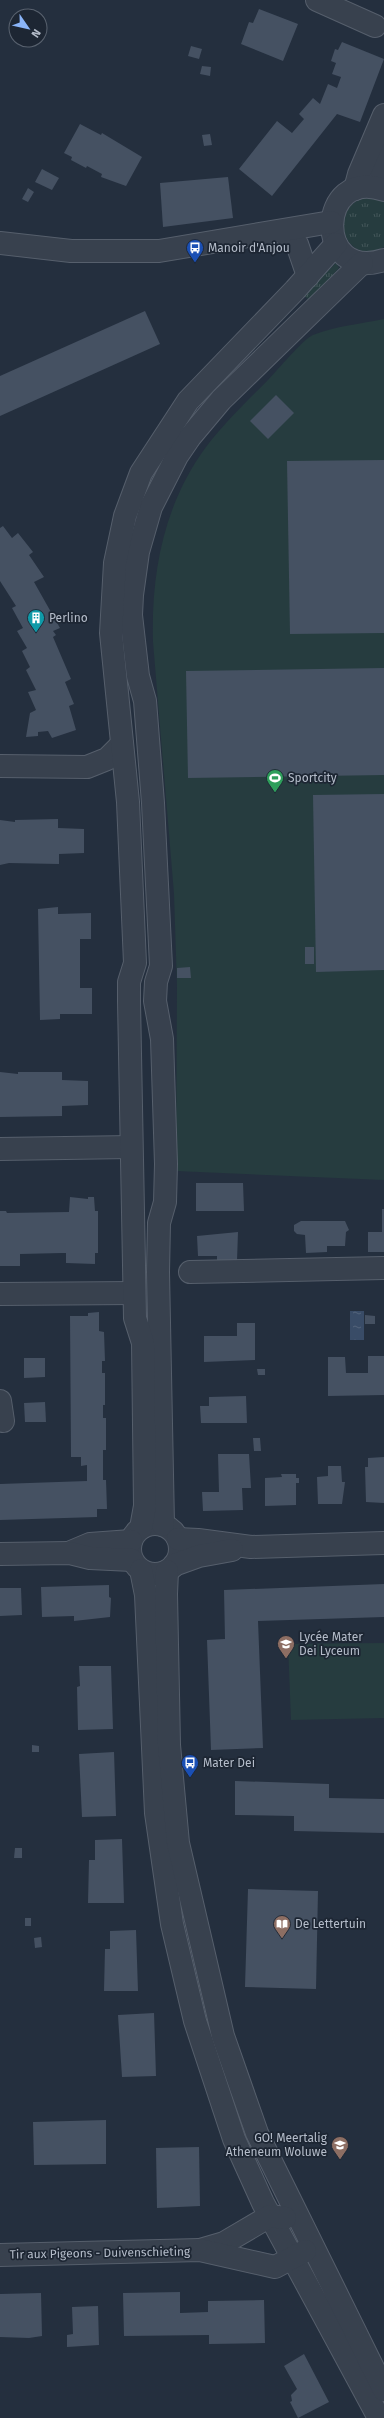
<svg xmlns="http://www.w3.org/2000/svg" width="384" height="2418" viewBox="0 0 384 2418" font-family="'Fira Sans',sans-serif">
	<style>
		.grass { fill: url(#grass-tufts) }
		.garden { fill: #263c3f }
		.water { fill: url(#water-ripples) }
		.building { fill: #455162 }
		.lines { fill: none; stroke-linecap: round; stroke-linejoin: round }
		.minor-casing { stroke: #565f6c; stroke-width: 24 }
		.minor { stroke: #38414e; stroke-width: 22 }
		.labels { text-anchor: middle; stroke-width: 3.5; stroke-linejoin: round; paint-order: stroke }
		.poi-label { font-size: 12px; fill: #b4bcc9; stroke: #1d2633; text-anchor: start }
		.street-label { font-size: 12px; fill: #b4bcc9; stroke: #1d2633 }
	</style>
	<defs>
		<pattern id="grass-tufts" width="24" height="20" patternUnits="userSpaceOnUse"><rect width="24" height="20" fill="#263c3f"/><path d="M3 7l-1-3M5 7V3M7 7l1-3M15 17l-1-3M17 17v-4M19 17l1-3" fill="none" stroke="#435659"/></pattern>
		<pattern id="water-ripples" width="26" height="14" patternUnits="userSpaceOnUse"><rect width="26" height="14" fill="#394c67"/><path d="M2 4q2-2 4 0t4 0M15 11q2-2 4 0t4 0" fill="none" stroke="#53647b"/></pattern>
	</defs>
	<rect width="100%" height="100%" fill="#242f3e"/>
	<g class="grass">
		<path d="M363,198L379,199L384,202V247C349,268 323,213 363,198Z"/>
		<path d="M336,263L339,268L309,300L303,295Z"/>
	</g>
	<g class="garden">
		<path d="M384,319V1180L176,1171L177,986L174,894L153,642C151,572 164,504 206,447C224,423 247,401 268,380C277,371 304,338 313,335C335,326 361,324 384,319Z"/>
		<path d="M384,1643V1718L291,1720L288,1644Z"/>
	</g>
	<rect class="water" x="350" y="1311" width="14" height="29"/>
	<g class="building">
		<path d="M259,9L298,24L283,61L241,44L249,22L253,23Z"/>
		<path d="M342,42L384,59L360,122L337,114L272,196L239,169L277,121L292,133L304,119L299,114L313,98L320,104L328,84L337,88L341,77L332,74L336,63L331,61L335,49L338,50Z"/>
		<path d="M191,46L202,49L199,59L188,56Z"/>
		<path d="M202,66L211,67L210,76L200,74Z"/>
		<path d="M80,124L101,135L102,133L142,157L126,186L101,177L102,174L87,166L86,168L71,160L72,157L64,153Z"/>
		<path d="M210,134L212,145L204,146L202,135Z"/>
		<path d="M42,169L59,178L52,190L35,182Z"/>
		<path d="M228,177L233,218L163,227L160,183Z"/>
		<path d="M28,188L34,192L28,202L22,199Z"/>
		<path d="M145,311L160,344L0,416V376Z"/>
		<path d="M276,395L294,413L268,439L250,421Z"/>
		<path d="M384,460V633L290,634L287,461Z"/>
		<path d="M3,526L12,538L18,533L33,552L29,555L44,577L34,582L60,628L53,631L56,635L53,637L71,679L65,682L74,704L69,706L76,730L52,738L48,731L38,732V736L26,737L30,713L36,710L28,692L36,690L26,670L30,667L22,651L27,648L17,631L23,628L12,608L16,606L0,581V528Z"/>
		<path d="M384,668V775L188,778L186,671Z"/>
		<path d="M384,794V970L316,972L313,795Z"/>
		<path d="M58,819V828L84,829V853L59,854V864L9,863L0,865V820L15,822V820Z"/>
		<path d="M58,907V914L91,913V939H80V988H92V1014H60V1019L40,1020L38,909Z"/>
		<rect x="305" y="947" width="9" height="17"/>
		<path d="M190,967L191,978H177V968Z"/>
		<path d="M0,1072L18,1074V1072H62V1080L88,1081V1105L62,1106V1116L0,1117Z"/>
		<path d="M196,1183H243L244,1211H196Z"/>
		<path d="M70,1197L88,1199V1197H94L95,1211H98V1253H95V1264L66,1263V1253H62L20,1254V1266H0V1211H6L7,1213L69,1212Z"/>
		<path d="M382,1209H384V1252H368V1232H382Z"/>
		<path d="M301,1221H345L349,1230L346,1232L345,1246H327V1252L306,1253L305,1235L297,1234L294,1231V1225Z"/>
		<path d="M238,1232L237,1261L217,1262V1256H198L197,1236Z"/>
		<path d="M99,1312V1331L104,1332L105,1361H102V1373H105V1405H103V1418H106V1450H103V1480H106L107,1509H97V1517L0,1520V1484L87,1481V1465L81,1466V1457H71L70,1316H88V1313Z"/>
		<path d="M365,1315L375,1316V1324H365Z"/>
		<path d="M237,1323H255V1360L204,1362V1336H237Z"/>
		<path d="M368,1356H384V1395L328,1396V1357H345L346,1373H368Z"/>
		<path d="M24,1358H45V1377L24,1378Z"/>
		<path d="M257,1369H265V1375H258Z"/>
		<path d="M246,1396L247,1423H201L200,1406H209V1397Z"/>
		<path d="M45,1402L46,1422H25L24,1403Z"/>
		<path d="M253,1438H260L261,1451H254Z"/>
		<path d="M218,1454H249L251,1488H242L243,1510L203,1511L202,1492H219Z"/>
		<path d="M384,1457V1503L366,1502L365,1467H368V1458Z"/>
		<path d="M328,1466H341L342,1482H345L342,1504H318L317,1477L328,1476Z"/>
		<path d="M281,1474H296V1478H299V1483H296V1505L265,1506V1478L282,1477Z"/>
		<path d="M384,1584V1617L258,1621L263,1748L211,1750L207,1640L225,1639L224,1590Z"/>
		<path d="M109,1585V1597L111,1598L110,1617L74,1621V1616L42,1617L41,1587Z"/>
		<path d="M0,1588H21L22,1615L0,1616Z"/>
		<path d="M79,1666H111L113,1729L78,1730L77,1687L80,1686Z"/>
		<path d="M32,1745L39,1746V1752H32Z"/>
		<path d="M114,1752L116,1816L82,1817L79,1754Z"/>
		<path d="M235,1781L329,1784V1798L384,1799V1833L294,1831V1816L235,1815Z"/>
		<path d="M122,1839L124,1903H88L89,1860H95V1840Z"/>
		<path d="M15,1848H22V1858H14Z"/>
		<path d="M248,1889L318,1891L316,1989L245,1987Z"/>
		<rect x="25" y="1918" width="6" height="8"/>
		<path d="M136,1930L138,1991H104L105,1949H110V1931Z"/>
		<path d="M41,1937L42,1947L35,1948L34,1938Z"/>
		<path d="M154,2013L156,2076L122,2077L118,2015Z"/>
		<path d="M106,2120V2164L34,2165L33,2122Z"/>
		<path d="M199,2147L200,2206L157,2208L156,2148Z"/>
		<path d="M180,2292V2313L208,2312V2301L264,2300L265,2343L209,2344V2335L124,2336L123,2293Z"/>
		<path d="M41,2293L42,2336L29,2338L0,2337V2294Z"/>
		<path d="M98,2306L99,2345L67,2347V2335L73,2334L72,2307Z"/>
		<path d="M304,2354L329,2402L298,2418L290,2402L292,2401L291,2395L297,2389L284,2366Z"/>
	</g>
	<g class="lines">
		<defs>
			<g id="minor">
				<path d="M317,0L375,26"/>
				<path d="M384,144L381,174L384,183"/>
				<path d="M355,189L359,174L384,115"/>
				<path d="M384,190C317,166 313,283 384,260"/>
				<path d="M281,231L297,244L308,276"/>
				<path d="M0,243L71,251H159L331,222"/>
				<path d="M0,766L87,767L107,759L122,744"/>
				<path d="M0,1149L131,1147"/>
				<path d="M190,1272L384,1268"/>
				<path d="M0,1294L134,1293"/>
				<path d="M0,1401L3,1421"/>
				<circle cx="155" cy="1549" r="25"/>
				<path d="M163,1525L158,1272L159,1223L165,1202L166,1164L162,1039L155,1001L156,982L161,966L153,803L145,701L138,676L131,615L132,595L138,552L151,507L177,456L190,437L221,400L362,263"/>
				<path d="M141,1528L145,1506L143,1343L135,1318L129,1001V982L135,963L128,802L111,633L115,563L125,516L141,473L188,401L295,290L336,244"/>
				<path d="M178,1539L198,1540L251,1547L384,1543"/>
				<path d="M71,1552L90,1544L131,1541"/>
				<path d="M0,1554L70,1553L90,1558L132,1560"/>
				<path d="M174,1565L199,1556L232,1550"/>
				<path d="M141,1570L146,1595L156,1813L172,1924L195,2021L234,2139L263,2203L379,2418"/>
				<path d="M167,1571L166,1594L169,1745L178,1843L223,2036L257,2133L384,2390"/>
				<path d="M200,2250L224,2243L270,2216L285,2218"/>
				<path d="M0,2255L200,2250L275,2267L305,2251"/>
			</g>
		</defs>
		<use href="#minor" class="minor-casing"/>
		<use href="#minor" class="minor"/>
	</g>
	<defs>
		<symbol id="bus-pin" viewBox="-11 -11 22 30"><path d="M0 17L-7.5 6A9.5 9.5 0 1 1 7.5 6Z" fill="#1a4fb4" stroke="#1d2633"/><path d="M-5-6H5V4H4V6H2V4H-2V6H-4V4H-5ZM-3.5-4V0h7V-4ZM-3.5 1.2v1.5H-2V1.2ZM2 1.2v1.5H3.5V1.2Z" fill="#fff"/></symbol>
		<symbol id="building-pin" viewBox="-11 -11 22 30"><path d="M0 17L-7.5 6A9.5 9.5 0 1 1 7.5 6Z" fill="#0f9aa8" stroke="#1d2633"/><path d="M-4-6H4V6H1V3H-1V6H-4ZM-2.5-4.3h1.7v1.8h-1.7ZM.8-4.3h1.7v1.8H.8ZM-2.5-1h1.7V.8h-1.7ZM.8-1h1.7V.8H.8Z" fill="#fff"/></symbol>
		<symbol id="stadium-pin" viewBox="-11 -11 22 30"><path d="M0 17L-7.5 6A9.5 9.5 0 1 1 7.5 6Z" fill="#2e9e5b" stroke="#1d2633"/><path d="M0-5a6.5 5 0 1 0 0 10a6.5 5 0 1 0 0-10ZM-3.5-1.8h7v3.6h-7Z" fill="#fff"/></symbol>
		<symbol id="school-pin" viewBox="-11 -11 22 30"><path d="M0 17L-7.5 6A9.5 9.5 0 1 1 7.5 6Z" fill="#8d6e63" stroke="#1d2633"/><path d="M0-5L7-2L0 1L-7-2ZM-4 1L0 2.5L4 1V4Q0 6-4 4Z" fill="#fff"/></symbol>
		<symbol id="library-pin" viewBox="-11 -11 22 30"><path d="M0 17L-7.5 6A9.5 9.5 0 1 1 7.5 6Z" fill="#8d6e63" stroke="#1d2633"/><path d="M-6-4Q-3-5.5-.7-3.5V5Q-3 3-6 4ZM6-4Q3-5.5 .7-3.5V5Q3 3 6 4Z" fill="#fff"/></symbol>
	</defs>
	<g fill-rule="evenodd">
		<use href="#bus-pin" x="185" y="238" width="20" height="27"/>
		<use href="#building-pin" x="26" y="608" width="20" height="27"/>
		<use href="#stadium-pin" x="265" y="768" width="20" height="27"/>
		<use href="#school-pin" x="276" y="1634" width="20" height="27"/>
		<use href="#bus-pin" x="180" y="1753" width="20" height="27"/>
		<use href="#library-pin" x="272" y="1914" width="20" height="27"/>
		<use href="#school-pin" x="330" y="2135" width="20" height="27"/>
	</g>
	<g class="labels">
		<g class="poi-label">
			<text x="208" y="252">Manoir d'Anjou</text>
			<text x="49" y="622">Perlino</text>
			<text x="288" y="782">Sportcity</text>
			<text x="299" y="1641">Lycée Mater<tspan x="299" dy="14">Dei Lyceum</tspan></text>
			<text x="203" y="1767">Mater Dei</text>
			<text x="295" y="1928">De Lettertuin</text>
			<text x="327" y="2142" text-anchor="end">GO! Meertalig<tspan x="327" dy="14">Atheneum Woluwe</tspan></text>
		</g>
		<g class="street-label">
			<text transform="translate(100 2253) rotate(-1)" y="4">Tir aux Pigeons - Duivenschieting</text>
		</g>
	</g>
	<g transform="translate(28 28) rotate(124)"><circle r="19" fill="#1d2633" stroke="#59626f"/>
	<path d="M0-3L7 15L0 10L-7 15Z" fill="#8ab4f8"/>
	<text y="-6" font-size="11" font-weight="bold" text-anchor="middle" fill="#b4bcc9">N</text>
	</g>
</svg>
